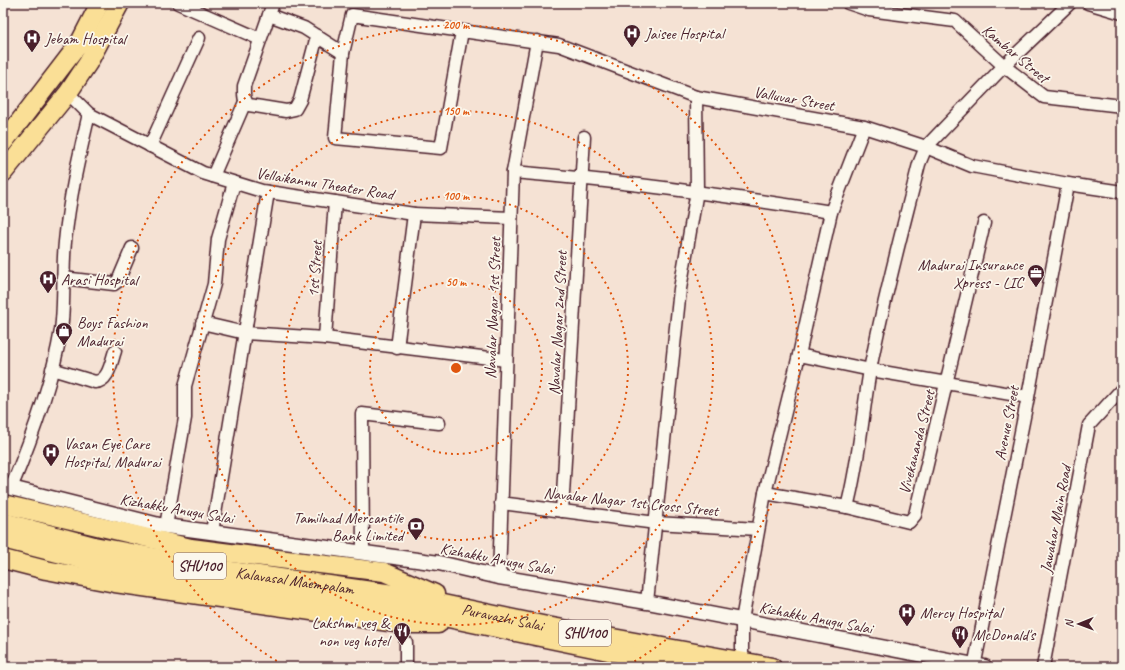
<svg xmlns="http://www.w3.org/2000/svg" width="1125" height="670" viewBox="0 0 1125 670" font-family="Caveat,sans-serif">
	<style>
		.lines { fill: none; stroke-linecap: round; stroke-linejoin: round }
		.minor-casing { stroke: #4a1f2b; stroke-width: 15 }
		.tertiary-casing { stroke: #4a1f2b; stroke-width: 17 }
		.primary-casing { stroke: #4a1f2b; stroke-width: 21 }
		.minor { stroke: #fbf7ec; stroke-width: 12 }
		.tertiary { stroke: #fbf7ec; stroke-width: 14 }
		.primary { stroke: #fadf96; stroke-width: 18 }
		.ring { fill: none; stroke: #e0560e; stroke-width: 2; stroke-dasharray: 2 4 }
		.labels { text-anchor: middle; stroke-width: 3.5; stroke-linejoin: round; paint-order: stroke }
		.shield { fill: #fbf7ec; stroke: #7f6065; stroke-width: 1 }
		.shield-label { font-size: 15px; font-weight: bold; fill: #4a1f2b }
		.poi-label { font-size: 16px; fill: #4a1f2b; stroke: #fbf7ec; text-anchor: start }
		.street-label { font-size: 16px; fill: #4a1f2b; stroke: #fbf7ec }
		.centre { fill: #e0560e; stroke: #fbf7ec; stroke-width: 2 }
		.ring-label { font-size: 12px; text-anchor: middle; font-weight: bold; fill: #e0560e; stroke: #fbf7ec; stroke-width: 3.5; stroke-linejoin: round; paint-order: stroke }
	</style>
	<rect width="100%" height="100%" fill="#f5e2d4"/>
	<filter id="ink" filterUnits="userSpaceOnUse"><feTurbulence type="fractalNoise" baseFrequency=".025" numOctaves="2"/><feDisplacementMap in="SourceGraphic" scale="8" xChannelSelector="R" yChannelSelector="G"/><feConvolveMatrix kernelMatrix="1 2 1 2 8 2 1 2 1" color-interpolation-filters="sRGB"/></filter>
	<g filter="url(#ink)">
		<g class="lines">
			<defs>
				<g id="minor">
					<path d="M178,3L260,39"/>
					<path d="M273,3L269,15L304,28L343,53"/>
					<path d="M848,3L869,10L955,21L1004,66L1044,97L1122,106"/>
					<path d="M1088,3L1122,13"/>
					<path d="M269,15L244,86C244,94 243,100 249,105L286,111L295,109L300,100L317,36"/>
					<path d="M462,31L441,148L335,138L343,53L352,15L559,45L696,97L864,127L926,147L972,166L1068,184L1122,192"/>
					<path d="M68,93L89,114"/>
					<path d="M150,146L199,38"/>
					<path d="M513,172C620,181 725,195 831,212"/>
					<path d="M213,176L245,102"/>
					<path d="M414,214L511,218"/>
					<path d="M63,278L114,284L118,281L132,248"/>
					<path d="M202,323L245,333L325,338L506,360"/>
					<path d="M325,338L335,202"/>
					<path d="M799,355L871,370L1028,397"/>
					<path d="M52,369L95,382C109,381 111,362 115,351"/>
					<path d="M11,488C32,438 52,384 61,330C65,301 62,271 65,242C69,199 79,156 89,114L203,173L262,191L414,214L397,348"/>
					<path d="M765,493L847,507L909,522L915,515L984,223"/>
					<path d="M501,503L656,523L758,529"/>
					<path d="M847,507C859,463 862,416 870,370C883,301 902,232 919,164L926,147L1004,66L1070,3"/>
					<path d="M562,511L584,137"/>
					<path d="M166,526L185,418V386L214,284L218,239L234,183"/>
					<path d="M212,532L268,192"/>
					<path d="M363,553L362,414L439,423"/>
					<path d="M499,577L513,172L537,41"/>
					<path d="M647,602L680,289L697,191L696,97"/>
					<path d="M406,667V642"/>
					<path d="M742,667V620L765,493L799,355L831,212L864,127"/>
					<path d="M974,667L1028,397L1068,184"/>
					<path d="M1043,667L1089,425L1122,389"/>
				</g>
				<path id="tertiary" d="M3,486L159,525L439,563L499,577L647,602L985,667"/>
				<g id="primary">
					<path d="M3,143L79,44L100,3"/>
					<path d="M3,173L68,93L88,63L120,3"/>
					<path d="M3,504L191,548L384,572L435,594"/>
					<path id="s1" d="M3,522L94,546L217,569L400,595L547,626L772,667"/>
					<path d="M3,539L89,561L217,584L400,608L686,667"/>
					<path d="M3,559L46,570L115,583L403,624H438"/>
				</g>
			</defs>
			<use href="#minor" class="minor-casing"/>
			<use href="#tertiary" class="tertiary-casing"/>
			<use href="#primary" class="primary-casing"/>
			<use href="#minor" class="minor"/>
			<use href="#tertiary" class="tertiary"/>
			<use href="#primary" class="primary"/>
		</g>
	</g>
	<g class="ring">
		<circle cx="456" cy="368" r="86"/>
		<circle cx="456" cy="368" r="172"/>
		<circle cx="456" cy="368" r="257"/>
		<path d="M287 667A343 343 0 1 1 625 667"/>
	</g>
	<defs>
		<symbol id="hospital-pin" viewBox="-11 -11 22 30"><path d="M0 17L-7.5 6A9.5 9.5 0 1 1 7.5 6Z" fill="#4a1f2b" stroke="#fbf7ec"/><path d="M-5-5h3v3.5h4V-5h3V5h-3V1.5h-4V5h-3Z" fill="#fff"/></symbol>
		<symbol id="office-pin" viewBox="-11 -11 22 30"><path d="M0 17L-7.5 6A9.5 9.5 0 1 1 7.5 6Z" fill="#4a1f2b" stroke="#fbf7ec"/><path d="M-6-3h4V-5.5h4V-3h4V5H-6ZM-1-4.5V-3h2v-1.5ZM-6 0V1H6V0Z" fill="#fff"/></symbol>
		<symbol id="shop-pin" viewBox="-11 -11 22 30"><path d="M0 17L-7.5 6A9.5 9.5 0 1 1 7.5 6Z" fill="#4a1f2b" stroke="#fbf7ec"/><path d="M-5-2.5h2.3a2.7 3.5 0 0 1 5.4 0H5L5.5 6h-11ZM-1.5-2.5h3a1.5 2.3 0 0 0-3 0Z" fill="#fff"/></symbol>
		<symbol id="bank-pin" viewBox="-11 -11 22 30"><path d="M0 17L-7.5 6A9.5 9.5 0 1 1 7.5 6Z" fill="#4a1f2b" stroke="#fbf7ec"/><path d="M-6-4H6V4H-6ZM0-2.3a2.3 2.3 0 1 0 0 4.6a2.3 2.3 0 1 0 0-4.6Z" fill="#fff"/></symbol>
		<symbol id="restaurant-pin" viewBox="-11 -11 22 30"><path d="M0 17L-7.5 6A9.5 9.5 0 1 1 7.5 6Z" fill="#4a1f2b" stroke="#fbf7ec"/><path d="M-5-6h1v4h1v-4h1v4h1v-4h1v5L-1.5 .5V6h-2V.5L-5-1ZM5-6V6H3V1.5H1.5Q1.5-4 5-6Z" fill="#fff"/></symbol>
	</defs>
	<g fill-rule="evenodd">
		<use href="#hospital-pin" x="622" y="23" width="20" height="27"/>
		<use href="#hospital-pin" x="22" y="28" width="20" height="27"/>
		<use href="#office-pin" x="1026" y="263" width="20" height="27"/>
		<use href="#hospital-pin" x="38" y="269" width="20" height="27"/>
		<use href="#shop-pin" x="54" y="321" width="20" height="27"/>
		<use href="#hospital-pin" x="41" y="442" width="20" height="27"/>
		<use href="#bank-pin" x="406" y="516" width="20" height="27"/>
		<use href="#hospital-pin" x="897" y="602" width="20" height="27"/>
		<use href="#restaurant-pin" x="392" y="621" width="20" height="27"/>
		<use href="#restaurant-pin" x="950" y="624" width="20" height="27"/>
	</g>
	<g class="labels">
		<g class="shield">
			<rect x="174" y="553" width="52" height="26" rx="3"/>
			<rect x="559" y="620" width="52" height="26" rx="3"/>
		</g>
		<g class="shield-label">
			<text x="200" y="571">SHU100</text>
			<text x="585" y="638">SHU100</text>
		</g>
		<g class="poi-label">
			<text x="645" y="39">Jaisee Hospital</text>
			<text x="45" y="44">Jebam Hospital</text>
			<text x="1023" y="270" text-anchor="end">Madurai Insurance<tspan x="1023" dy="18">Xpress - LIC</tspan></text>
			<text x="61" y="285">Arasi Hospital</text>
			<text x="77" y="328">Boys Fashion<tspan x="77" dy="18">Madurai</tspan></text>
			<text x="64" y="449">Vasan Eye Care<tspan x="64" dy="18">Hospital, Madurai</tspan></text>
			<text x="403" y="523" text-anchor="end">Tamilnad Mercantile<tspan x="403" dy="18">Bank Limited</tspan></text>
			<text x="920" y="618">Mercy Hospital</text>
			<text x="389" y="628" text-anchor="end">Lakshmi veg &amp;<tspan x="389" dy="18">non veg hotel</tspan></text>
			<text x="973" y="640">McDonald's</text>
		</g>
		<g class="street-label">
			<text transform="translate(1016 53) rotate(40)" y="6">Kambar Street</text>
			<text transform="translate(794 98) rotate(10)" y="6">Valluvar Street</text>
			<text transform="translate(325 183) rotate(9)" y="6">Vellaikannu Theater Road</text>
			<text transform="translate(314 269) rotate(-86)" y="6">1st Street</text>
			<text transform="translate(492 308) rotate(-88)" y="6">Navalar Nagar 1st Street</text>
			<text transform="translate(557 323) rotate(-87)" y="6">Navalar Nagar 2nd Street</text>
			<text transform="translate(1006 423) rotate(-79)" y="6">Avenue Street</text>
			<text transform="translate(916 442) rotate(-76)" y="6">Vivekananda Street</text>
			<text transform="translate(631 501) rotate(6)" y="6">Navalar Nagar 1st Cross Street</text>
			<text transform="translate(177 508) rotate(10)" y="6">Kizhakku Anugu Salai</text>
			<text transform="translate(1055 519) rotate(-79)" y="6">Jawahar Main Road</text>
			<text transform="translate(497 558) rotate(11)" y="6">Kizhakku Anugu Salai</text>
			<text dy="6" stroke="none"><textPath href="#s1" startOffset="298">Kalavasal Maempalam</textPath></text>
			<text dy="6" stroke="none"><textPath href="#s1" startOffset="509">Puravazhi Salai</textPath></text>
			<text transform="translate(816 617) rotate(11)" y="6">Kizhakku Anugu Salai</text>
		</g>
	</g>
	<circle cx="456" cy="368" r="6" class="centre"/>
	<g class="ring-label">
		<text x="456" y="29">200 m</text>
		<text x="456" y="115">150 m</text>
		<text x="456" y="200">100 m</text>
		<text x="456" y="286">50 m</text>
	</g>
	<rect width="1125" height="670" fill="none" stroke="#fbf7ec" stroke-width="16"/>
	<rect x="8" y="8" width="1109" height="654" fill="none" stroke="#4a1f2b" stroke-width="1.5" filter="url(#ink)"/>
	<g transform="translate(1079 624) rotate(269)" stroke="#fbf7ec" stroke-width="3" paint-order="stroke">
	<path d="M0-3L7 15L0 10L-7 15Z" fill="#4a1f2b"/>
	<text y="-6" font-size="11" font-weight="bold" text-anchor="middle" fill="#4a1f2b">N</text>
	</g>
</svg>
